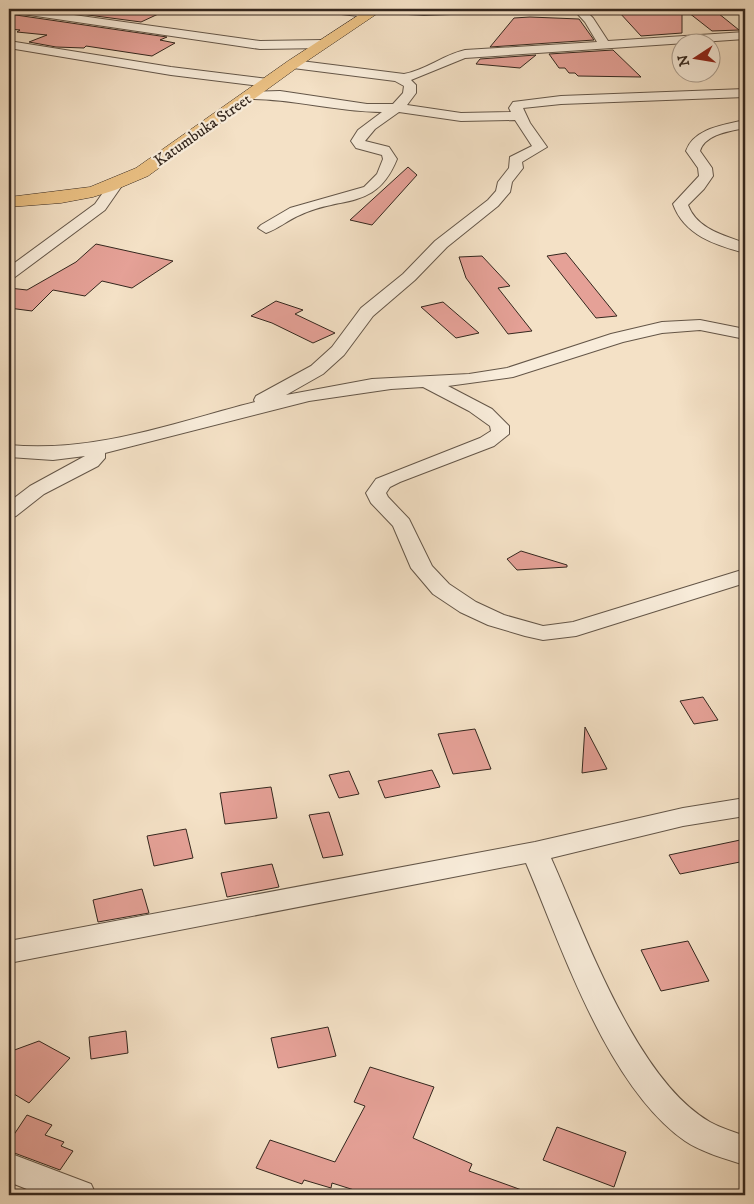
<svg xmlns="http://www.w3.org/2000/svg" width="754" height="1204" viewBox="0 0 754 1204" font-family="'IM FELL DW Pica',serif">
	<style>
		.building { fill: #e5a197; stroke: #34271e }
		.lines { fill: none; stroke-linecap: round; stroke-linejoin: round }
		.minor-casing { stroke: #645648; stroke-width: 2 }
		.major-casing { stroke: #34271e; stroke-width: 1 }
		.minor { fill: #f8ecda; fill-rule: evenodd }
		.major { fill: #eac083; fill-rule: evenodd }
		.labels { text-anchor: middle; stroke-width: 4.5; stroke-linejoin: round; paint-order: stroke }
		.far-street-label { font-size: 16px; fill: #34271e; stroke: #f8ecda }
	</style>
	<rect width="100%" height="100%" fill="#f4e1c6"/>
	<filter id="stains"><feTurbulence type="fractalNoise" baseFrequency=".004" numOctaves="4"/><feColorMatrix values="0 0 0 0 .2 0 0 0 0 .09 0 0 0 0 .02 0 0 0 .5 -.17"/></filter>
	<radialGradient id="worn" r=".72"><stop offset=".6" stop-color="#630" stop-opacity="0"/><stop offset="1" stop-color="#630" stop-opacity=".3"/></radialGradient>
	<g class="building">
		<path d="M43,9H169L141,22Z"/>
		<path d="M646,9H682V33L641,36L619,12L648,11Z"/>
		<path d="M684,9H713L739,30L712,31Z"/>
		<path d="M9,14L167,37L160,40L175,43L152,56L86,46L84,48L56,47L29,42L47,35L17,32L20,30L9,29Z"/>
		<path d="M530,17L579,19L594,40L490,47L514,18Z"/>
		<path d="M613,50L641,77L578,76L575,73H569L565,68H559L549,54Z"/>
		<path d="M536,55L520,68L476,64L480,59Z"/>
		<path d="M408,167L417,175L372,225L350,220Z"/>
		<path d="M96,244L173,261L132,288L102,281L85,296L53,290L32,311L9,308V288L27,290L76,262Z"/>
		<path d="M566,253L617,316L596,318L547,256Z"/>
		<path d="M482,256L510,286L498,288L532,331L508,334L466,278L459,257Z"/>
		<path d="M276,301L303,310L295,314L335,333L313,343L272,323L251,316Z"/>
		<path d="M443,302L479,333L456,338L421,307Z"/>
		<path d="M521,551L567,565V567L517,570L507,559Z"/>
		<path d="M703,697L718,720L694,724L680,701Z"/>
		<path d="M585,727L607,769L582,773Z"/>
		<path d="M475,729L491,769L453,774L438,734Z"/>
		<path d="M432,770L440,787L385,798L378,781Z"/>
		<path d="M349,771L359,794L339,798L329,775Z"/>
		<path d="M271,787L277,818L225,824L220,793Z"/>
		<path d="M329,812L343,855L323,858L309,815Z"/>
		<path d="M186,829L193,858L154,866L147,836Z"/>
		<path d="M745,839V861L680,874L669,855Z"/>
		<path d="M272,864L279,887L227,897L221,873Z"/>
		<path d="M142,889L149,913L98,922L93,900Z"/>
		<path d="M688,941L709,981L661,991L641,950Z"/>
		<path d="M328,1027L336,1056L278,1068L271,1038Z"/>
		<path d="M126,1031L128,1053L91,1059L89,1037Z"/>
		<path d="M39,1041L70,1058L29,1103L9,1091V1052Z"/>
		<path d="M370,1067L434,1087L413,1138L472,1164L469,1171L530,1193V1195H370L332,1183L331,1188L304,1180L302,1184L256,1168L270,1140L335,1162L365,1106L354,1102Z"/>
		<path d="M27,1115L52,1125L45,1135L64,1142L61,1146L73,1151L60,1170L9,1151V1142Z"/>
		<path d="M557,1127L626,1152L614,1187L543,1160Z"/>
	</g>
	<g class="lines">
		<defs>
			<g id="minor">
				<path d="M9,9H31L260,41L323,40L329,44L323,48L260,49L9,12Z"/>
				<path d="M318,9C331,8 364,6 373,14L367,17L324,12Z"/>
				<path d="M370,9H510L504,12L424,15L376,12Z"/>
				<path d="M573,9H584L593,18L608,41L745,32V39L465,58L411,80L416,85V93L407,105L461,113L511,112L509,108L513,102L561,96L745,89V97L561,104L523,108L530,123L547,147L522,162L523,168L512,182L510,192L498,206L447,247L415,280L373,316L344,355L323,374L286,395L372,379L469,374L507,368L611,334L662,322L700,320L745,329V339L700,330L662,333L623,342L513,377L448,386L492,409L509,426V434L494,446L400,482L390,487L386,493L388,497L409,519L432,566L449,584L476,602L504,615L543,626L573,622L745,569V583L576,636L543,640L525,636L488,625L460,612L433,594L411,568L393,526L371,503L366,493L376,479L480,438L491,431L490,426L469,411L423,387L391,389L309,401L105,453V458L98,466L44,494L16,516L9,518V502L30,486L85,456L53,460L9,457V445C95,453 173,423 255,402L254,400L256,396L311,366L332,347L361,308L403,274L435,241L488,200L496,191L498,182L509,168L510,157L532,146L515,120L461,121L399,112L375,129L365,141L389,147L397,159C376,211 343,195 300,215C288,220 278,229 266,233L258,228L261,225L290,208L364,187L377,174L383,159L382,155L356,148L351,141L358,130L382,112C338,112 294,99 250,99L245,98L244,95L245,92L280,91L367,104H393L403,93L404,86L395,81L293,68L287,64L293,60L404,74C426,70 443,55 465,50L597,42L585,22Z"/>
				<path d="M9,41L171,67L268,79L274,83L268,87L171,75L9,48Z"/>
				<path d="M745,120V128C731,131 705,134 700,151L712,168L713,176L704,189L688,205C697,229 723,235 745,243V253C715,245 684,235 673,204L699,176L698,168L686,151C694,128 724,125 745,120Z"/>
				<path d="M114,183L121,187L105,210L15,277L9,279V267L95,204L109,184Z"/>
				<path d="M745,798V816L683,826L551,858C585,934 636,1080 710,1122C721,1128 734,1132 745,1136V1165C726,1159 701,1152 685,1141C607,1086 563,950 526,863L9,963V941L535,842L683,808Z"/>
				<path d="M9,1153L91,1184L96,1195H42L9,1182Z"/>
			</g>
			<path id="major" d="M368,9H384L298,67L148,176L115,190L93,197L61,203L9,207V197L90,187L136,168L288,61Z"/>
		</defs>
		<use href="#minor" class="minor-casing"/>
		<use href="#major" class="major-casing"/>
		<use href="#minor" class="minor"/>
		<use href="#major" class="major"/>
	</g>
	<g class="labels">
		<g class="far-street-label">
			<text transform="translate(202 129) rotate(-35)" y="6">Katumbuka Street</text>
		</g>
	</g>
	<rect width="754" height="1204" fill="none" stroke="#f4e1c6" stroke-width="30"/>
	<rect x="10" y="10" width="734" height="1184" fill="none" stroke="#34271e" stroke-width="2.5"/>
	<rect x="15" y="15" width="724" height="1174" fill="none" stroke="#34271e"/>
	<g transform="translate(696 58) rotate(258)"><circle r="24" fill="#f8ecda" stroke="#aa9d8f"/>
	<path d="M0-4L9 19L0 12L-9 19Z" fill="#8f2418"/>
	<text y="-8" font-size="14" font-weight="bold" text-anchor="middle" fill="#34271e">N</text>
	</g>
	<rect width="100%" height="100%" filter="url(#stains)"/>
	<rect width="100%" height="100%" fill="url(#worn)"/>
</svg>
